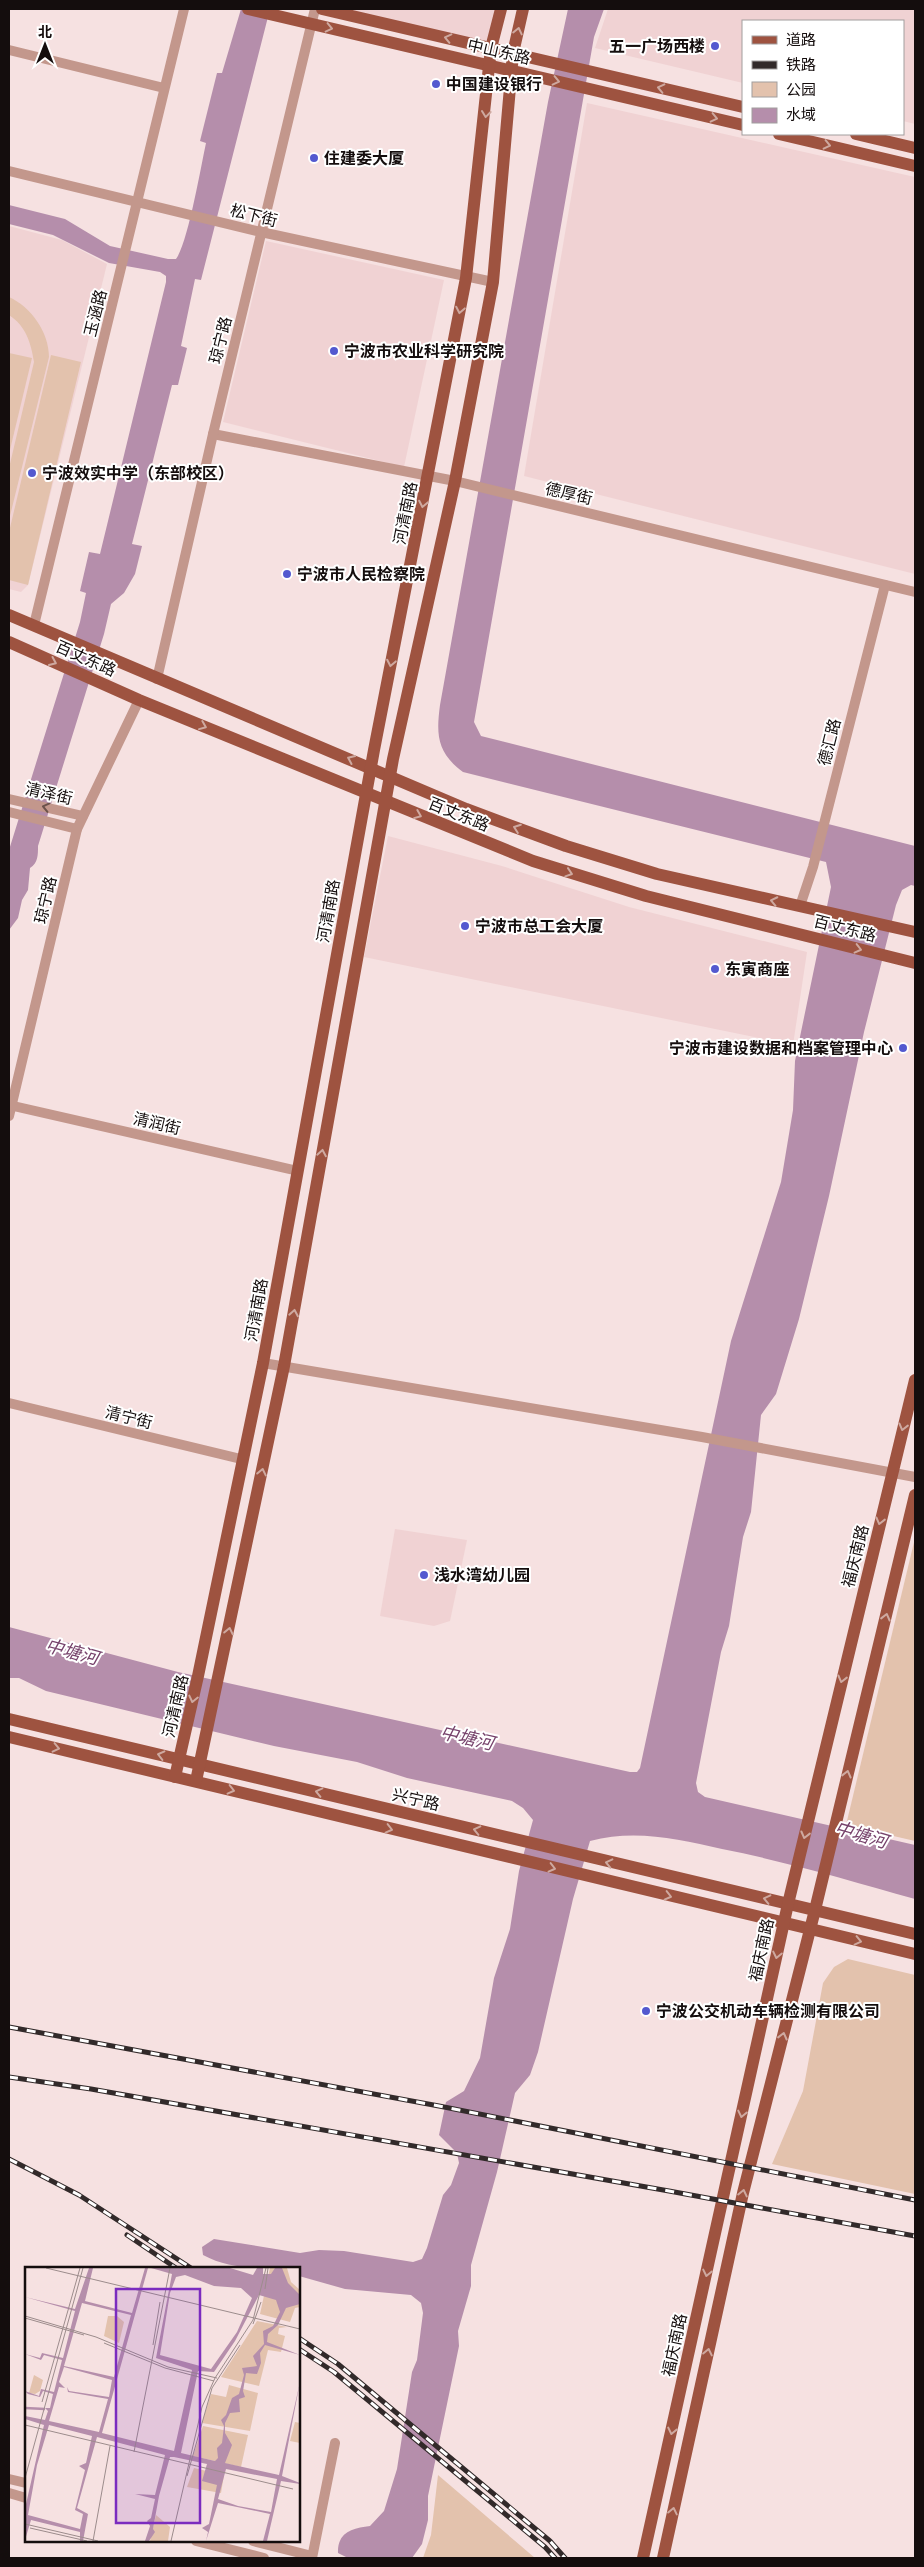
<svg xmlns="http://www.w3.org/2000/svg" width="924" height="2567" viewBox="0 0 924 2567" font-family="Rubik,'Noto Sans SC',sans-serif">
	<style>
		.built { fill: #f0d2d3 }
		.green { fill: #e3c2ad }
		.water { fill: #b58eab }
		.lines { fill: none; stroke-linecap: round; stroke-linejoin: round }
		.minor { stroke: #c3978c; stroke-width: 10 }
		.major { stroke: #9e5340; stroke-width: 12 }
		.rail-casing { stroke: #322a2a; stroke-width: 5 }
		.rail { stroke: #fff; stroke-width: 3; stroke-dasharray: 9; stroke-linecap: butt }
		.oneway { stroke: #cea9a0 }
		.oneway2 { stroke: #6c524c }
		.poi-dot { fill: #5359cf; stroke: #fff; stroke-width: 2 }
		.labels { text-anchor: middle; stroke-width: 4; stroke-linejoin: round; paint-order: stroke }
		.poi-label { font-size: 16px; font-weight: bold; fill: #140d0d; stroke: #fff; text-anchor: start }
		.street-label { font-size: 16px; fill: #140d0d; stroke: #fff }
		.water-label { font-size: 18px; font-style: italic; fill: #76426b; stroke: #fff }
		.inset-river { fill: none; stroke: #b58eab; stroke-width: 2.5 }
		.inset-road { fill: none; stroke: #9c8c8c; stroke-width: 1 }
		.view { fill: #7b2cbf; fill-opacity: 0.15; stroke: #7b2cbf; stroke-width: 2.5 }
		.inset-edge { fill: none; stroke: #140d0d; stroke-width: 2.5 }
	</style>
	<rect width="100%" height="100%" fill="#f6e1e1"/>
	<g class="built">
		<path d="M322,9H501L491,48Z"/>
		<path d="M608,9H915V124L903,121V21H743V83L595,48Z"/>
		<path d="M587,103L915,177V574L524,476Z"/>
		<path d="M9,226L62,240L107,264L28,585L21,592L9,589Z"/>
		<path d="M266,241L444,280L404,467L223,422Z"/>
		<path d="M388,836L502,866L629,907L807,952L793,1045L364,957Z"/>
		<path d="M395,1529L467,1540L450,1621L434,1626L380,1616Z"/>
	</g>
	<g class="green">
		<path d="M9,297C31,307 49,332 49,357L9,520V468L34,362C31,343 26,326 9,315Z"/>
		<path d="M9,353L32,358L9,454Z"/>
		<path d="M51,355L81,362L28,585L9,580V532Z"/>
		<path d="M915,1538V1841L846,1825Z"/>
		<path d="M848,1959L915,1975V2194L772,2164L803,2091L823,1983L834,1967Z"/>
		<path d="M438,2475L535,2558H423L431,2535Z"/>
	</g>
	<g class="water">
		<path d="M241,9H270L201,280L195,279L181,346L187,348L178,385H172L132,544L142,546L135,574L124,593L111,604L104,634L38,846C38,855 38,863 30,868L28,890L22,900L18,918L9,930V850L80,622L86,593L80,591L89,552L100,554L166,282V276L160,272L109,263L53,235L9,224V205L65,219L110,246L168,259H176C188,243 201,166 206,143L200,141L217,73H222Z"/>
		<path d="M568,9H604L594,37L474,722L481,736L915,846V886L911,885L902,890L896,905L864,1032L829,1196L799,1319L776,1394L761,1415L751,1512L743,1537L729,1626L721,1652L696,1783L698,1792L705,1797L915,1845V1899C851,1881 788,1862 722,1849C678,1839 635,1829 590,1841L573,1899L538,2052L530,2075L515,2093L497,2172L471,2265V2286L458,2331L459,2346L428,2496V2520L422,2544L412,2558H348L338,2553C337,2532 353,2528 370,2526L384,2511L397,2469L412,2372L417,2360L423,2313L421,2303L411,2295L345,2289L299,2276V2268C266,2268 232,2271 203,2255L202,2247L214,2239L300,2253L319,2250L344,2251L413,2262L422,2259L427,2248L443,2195L451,2185L459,2163L457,2153L439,2135L446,2102L464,2091L480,2058L494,1978L510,1929L519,1871L533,1820L523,1808L512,1801L407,1778L357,1762L274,1746L46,1691L19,1678H9V1627L178,1672L630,1772H637L640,1768L731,1341L781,1182L793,1110L795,1061L831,887L826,862L463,772C437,753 436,735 440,705L548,102Z"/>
	</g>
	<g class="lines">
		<g class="minor">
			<path d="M9,50L164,88"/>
			<path d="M9,171L261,232L493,282"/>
			<path d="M213,434L455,481L915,592"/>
			<path d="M34,625L184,9"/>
			<path d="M157,679L213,434L315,9"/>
			<path d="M9,799L83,816"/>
			<path d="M9,812L77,829"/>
			<path d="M800,906L813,867L885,585"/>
			<path d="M9,1105L298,1171"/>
			<path d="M9,1116L77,829L139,700"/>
			<path d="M263,1363L702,1437L915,1477"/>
			<path d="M9,1403L241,1459"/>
			<path d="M9,2479L26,2483"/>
			<path d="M9,2493L26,2498"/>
			<path d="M196,2541L264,2558"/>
			<path d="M253,2541L312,2556"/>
			<path d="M312,2558L335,2443"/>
		</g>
		<g class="major">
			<path d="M248,9L743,125"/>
			<path d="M322,9L743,107"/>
			<path d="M779,134L915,166"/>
			<path d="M856,134L915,148"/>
			<path d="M9,615L466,809L566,846L657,874L915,932"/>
			<path d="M9,642L139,700L533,861L646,896L915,963"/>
			<path d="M9,1719L915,1934"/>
			<path d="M9,1737L915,1954"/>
			<path d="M175,1777L198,1676L263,1363L374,750L466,278L491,48L501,9"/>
			<path d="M196,1781L284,1366L393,759L455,481L493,282L513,53L523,9"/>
			<path d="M643,2558L788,1904L915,1380"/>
			<path d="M663,2558L743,2193L815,1910L915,1495"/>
		</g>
		<defs>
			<g id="rail">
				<path d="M9,2027L439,2106L915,2200"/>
				<path d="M9,2077L91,2089L669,2191L915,2236"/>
				<path d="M9,2159L79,2195L191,2268"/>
				<path d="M127,2235L176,2268"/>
				<path d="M299,2338L338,2364L550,2541L565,2558"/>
				<path d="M299,2349L334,2372L545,2547L555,2558"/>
			</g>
		</defs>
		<use href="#rail" class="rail-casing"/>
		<use href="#rail" class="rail"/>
	</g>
	<defs><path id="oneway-chevron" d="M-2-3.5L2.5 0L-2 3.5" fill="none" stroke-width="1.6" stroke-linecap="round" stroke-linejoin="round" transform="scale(1.25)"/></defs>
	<g class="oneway">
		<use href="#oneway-chevron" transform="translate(329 28) rotate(13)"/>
		<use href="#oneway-chevron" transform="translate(518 31) rotate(-77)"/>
		<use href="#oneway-chevron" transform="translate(448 38) rotate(-167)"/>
		<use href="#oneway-chevron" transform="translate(556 81) rotate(13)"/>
		<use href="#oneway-chevron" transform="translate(661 88) rotate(-167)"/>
		<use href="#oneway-chevron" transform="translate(486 114) rotate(97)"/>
		<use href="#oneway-chevron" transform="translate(714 118) rotate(13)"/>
		<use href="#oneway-chevron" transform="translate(827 145) rotate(13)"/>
		<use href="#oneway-chevron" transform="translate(460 310) rotate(101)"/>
		<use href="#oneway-chevron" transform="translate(423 504) rotate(101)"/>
		<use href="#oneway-chevron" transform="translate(53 662) rotate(24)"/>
		<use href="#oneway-chevron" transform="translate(391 663) rotate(101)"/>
		<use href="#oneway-chevron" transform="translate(203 726) rotate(22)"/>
		<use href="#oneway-chevron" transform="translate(351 759) rotate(-156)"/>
		<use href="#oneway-chevron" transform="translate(418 815) rotate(22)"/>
		<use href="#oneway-chevron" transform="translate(517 828) rotate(-160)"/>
		<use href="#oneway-chevron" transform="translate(569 873) rotate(18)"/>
		<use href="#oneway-chevron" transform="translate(774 901) rotate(-168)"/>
		<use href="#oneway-chevron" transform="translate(858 949) rotate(14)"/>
		<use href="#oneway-chevron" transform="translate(322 1153) rotate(-80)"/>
		<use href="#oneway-chevron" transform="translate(294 1313) rotate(-80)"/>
		<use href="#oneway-chevron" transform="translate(903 1427) rotate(104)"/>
		<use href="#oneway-chevron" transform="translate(262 1472) rotate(-78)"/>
		<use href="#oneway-chevron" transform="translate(880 1521) rotate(104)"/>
		<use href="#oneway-chevron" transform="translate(886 1617) rotate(-76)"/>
		<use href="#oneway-chevron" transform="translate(229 1631) rotate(-78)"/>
		<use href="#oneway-chevron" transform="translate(842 1679) rotate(104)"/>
		<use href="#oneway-chevron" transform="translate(193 1699) rotate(103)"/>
		<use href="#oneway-chevron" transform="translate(56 1748) rotate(13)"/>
		<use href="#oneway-chevron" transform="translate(161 1755) rotate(-166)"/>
		<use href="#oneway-chevron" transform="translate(847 1774) rotate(-76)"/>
		<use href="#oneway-chevron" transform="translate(231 1790) rotate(14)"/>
		<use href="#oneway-chevron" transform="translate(319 1792) rotate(-167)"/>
		<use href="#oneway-chevron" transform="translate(389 1829) rotate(14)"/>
		<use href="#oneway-chevron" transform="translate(477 1830) rotate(-167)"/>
		<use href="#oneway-chevron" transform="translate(805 1835) rotate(104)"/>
		<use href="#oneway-chevron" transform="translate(609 1863) rotate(-167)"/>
		<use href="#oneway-chevron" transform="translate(552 1868) rotate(14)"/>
		<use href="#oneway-chevron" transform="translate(668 1896) rotate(14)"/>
		<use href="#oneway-chevron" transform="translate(767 1899) rotate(-167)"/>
		<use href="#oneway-chevron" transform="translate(858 1941) rotate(13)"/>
		<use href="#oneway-chevron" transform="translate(777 1955) rotate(102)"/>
		<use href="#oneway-chevron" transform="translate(783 2036) rotate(-76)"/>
		<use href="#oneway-chevron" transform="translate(742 2114) rotate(102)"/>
		<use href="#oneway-chevron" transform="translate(743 2193) rotate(-77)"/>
		<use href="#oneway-chevron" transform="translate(707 2273) rotate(102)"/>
		<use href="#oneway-chevron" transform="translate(708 2352) rotate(-78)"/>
		<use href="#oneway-chevron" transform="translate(672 2431) rotate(102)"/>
		<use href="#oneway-chevron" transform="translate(673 2511) rotate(-78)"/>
	</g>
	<use class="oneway2" href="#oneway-chevron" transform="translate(46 807) rotate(-167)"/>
	<g class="poi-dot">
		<circle cx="715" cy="46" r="5"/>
		<circle cx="436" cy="84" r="5"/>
		<circle cx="314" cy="158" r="5"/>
		<circle cx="334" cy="351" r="5"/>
		<circle cx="32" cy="473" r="5"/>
		<circle cx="287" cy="574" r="5"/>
		<circle cx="465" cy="926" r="5"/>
		<circle cx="715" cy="969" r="5"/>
		<circle cx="903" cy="1048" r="5"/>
		<circle cx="424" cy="1575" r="5"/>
		<circle cx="646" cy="2011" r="5"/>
	</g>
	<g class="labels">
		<g class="poi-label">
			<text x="705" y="52" text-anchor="end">五一广场西楼</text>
			<text x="446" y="90">中国建设银行</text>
			<text x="324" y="164">住建委大厦</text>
			<text x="344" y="357">宁波市农业科学研究院</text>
			<text x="42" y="479">宁波效实中学（东部校区）</text>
			<text x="297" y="580">宁波市人民检察院</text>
			<text x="475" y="932">宁波市总工会大厦</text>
			<text x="725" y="975">东寅商座</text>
			<text x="893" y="1054" text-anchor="end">宁波市建设数据和档案管理中心</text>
			<text x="434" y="1581">浅水湾幼儿园</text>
			<text x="656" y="2017">宁波公交机动车辆检测有限公司</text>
		</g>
		<g class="street-label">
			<text transform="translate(499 51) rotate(13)" y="6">中山东路</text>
			<text transform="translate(254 215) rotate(14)" y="6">松下街</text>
			<text transform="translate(95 313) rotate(-76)" y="6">玉涵路</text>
			<text transform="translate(220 340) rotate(-76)" y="6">琼宁路</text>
			<text transform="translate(569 493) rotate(13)" y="6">德厚街</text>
			<text transform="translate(405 513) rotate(-79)" y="6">河清南路</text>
			<text transform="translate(86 658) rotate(24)" y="6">百丈东路</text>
			<text transform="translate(829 742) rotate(-76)" y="6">德汇路</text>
			<text transform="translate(49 793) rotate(13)" y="6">清泽街</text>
			<text transform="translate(459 814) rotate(22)" y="6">百丈东路</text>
			<text transform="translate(45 900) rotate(-77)" y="6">琼宁路</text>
			<text transform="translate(328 911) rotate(-80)" y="6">河清南路</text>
			<text transform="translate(845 928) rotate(14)" y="6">百丈东路</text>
			<text transform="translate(157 1123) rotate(13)" y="6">清润街</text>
			<text transform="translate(256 1310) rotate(-80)" y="6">河清南路</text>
			<text transform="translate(129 1417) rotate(14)" y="6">清宁街</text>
			<text transform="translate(855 1556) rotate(-76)" y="6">福庆南路</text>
			<text transform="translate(175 1706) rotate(-77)" y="6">河清南路</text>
			<text transform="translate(416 1799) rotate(13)" y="6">兴宁路</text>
			<text transform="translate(761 1950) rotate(-78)" y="6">福庆南路</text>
			<text transform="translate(674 2345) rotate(-78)" y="6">福庆南路</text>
		</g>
		<g class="water-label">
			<text transform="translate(72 1652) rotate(15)" y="6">中塘河</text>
			<text transform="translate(467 1738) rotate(13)" y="6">中塘河</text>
			<text transform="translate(861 1835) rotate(16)" y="6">中塘河</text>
		</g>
	</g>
	<g transform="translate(25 2267)">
		<rect width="275" height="275" fill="#f6e1e1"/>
		<path d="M245,1H262L266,15L275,23V40L270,41L265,55L235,47ZM83,49H92L99,55L94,76L79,69ZM232,54L262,60L254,61L253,67L260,69L256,85L243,83L234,119L196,110ZM9,108L18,113L15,124L10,127L4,126ZM204,118L233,126L225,164L177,156L186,127L201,130ZM270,155L275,156V176L265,174ZM178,159L223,168L216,200L168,189ZM169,201L199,208L196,226L162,220ZM131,248L145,260L143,274H125Z" fill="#e3c2ad"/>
		<path d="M64,1H68L60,34L107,46L120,1H123L77,166L149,184L167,103L131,91L147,7L126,1H205L228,8L232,1H238V7H246L250,1H257L263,16L275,28V37L261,41L253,58L243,67L242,75L275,88L240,78L235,86L236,96L232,107L221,106L218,124L220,130L214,132L215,145L205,146L200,156V166L207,178L200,196L254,208L275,115L257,209L275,216V217L256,214L242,274H238L245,247L193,236L181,274L183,265L177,261L184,257L192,218L177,214L182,197L149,190H145L134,229L128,262L130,265L124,274H120L125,259L122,254L126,251L130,232L110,227L130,228L140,188L72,170L52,241L63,247L58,274H55V265L6,253L0,273L1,237L19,158L0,152V149L20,153L23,144L20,141H25L28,127L18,124L15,130L3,127L0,124L14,129L16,122L29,125L37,93L19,88L16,93L0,87L15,91L17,86L38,91L50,44L0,30L50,42ZM160,8L189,19L216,21L227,31L212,65L186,102L135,88L145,26L151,10ZM234,28L251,33L255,45L248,59L238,64L239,77L228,89L232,99L217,101L219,108L214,127L207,131L201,148L196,153L199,159L197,176L192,181L193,191L190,194L156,186L173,104L189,105L210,74ZM57,36L106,48L89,110L39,99ZM39,100L87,113L84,130L44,124L42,120L43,125L83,132L74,165L24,154L34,120L40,121L34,115ZM24,158L67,169L61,196L54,199L60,203L50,243L58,247L55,262L3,248L12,198ZM201,202L252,212L246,245L213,239L193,232Z" fill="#b58eab" fill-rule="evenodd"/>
		<path class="inset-river" d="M0,141L20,142"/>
		<path class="inset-road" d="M21,1L275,62M240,22L243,1M0,49L71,70L143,100L192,111M0,51L59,68M228,57L236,35M79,76L140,101L189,114M128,78L135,35M17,135L55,1M0,158L268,222M109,185L145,1M162,209L187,121L215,78M0,211L58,1M0,257L73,274M5,261L62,274M68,274L85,179M146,274L177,140L190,111L228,53L241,1"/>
		<path class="view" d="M91,22H175V256H91Z"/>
		<rect width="275" height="275" class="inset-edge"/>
	</g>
	<rect width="924" height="2567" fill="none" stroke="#140d0d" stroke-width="20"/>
	<rect x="742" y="20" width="162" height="115" fill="#ffffff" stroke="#a19e9e"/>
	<rect x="752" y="36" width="25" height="8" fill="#9e5340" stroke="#a19e9e"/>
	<text x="786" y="45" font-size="15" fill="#140d0d">道路</text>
	<rect x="752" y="61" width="25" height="8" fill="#322a2a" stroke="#a19e9e"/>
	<text x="786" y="70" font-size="15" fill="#140d0d">铁路</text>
	<rect x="752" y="82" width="25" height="15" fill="#e3c2ad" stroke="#a19e9e"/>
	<text x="786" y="95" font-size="15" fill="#140d0d">公园</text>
	<rect x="752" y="108" width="25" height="15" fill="#b58eab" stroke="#a19e9e"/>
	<text x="786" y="120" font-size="15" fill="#140d0d">水域</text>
	<g transform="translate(45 45)" stroke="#ffffff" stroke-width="4" paint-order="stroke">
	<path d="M0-4L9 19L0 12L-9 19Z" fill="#140d0d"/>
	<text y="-8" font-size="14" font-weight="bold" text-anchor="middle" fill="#140d0d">北</text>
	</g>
</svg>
